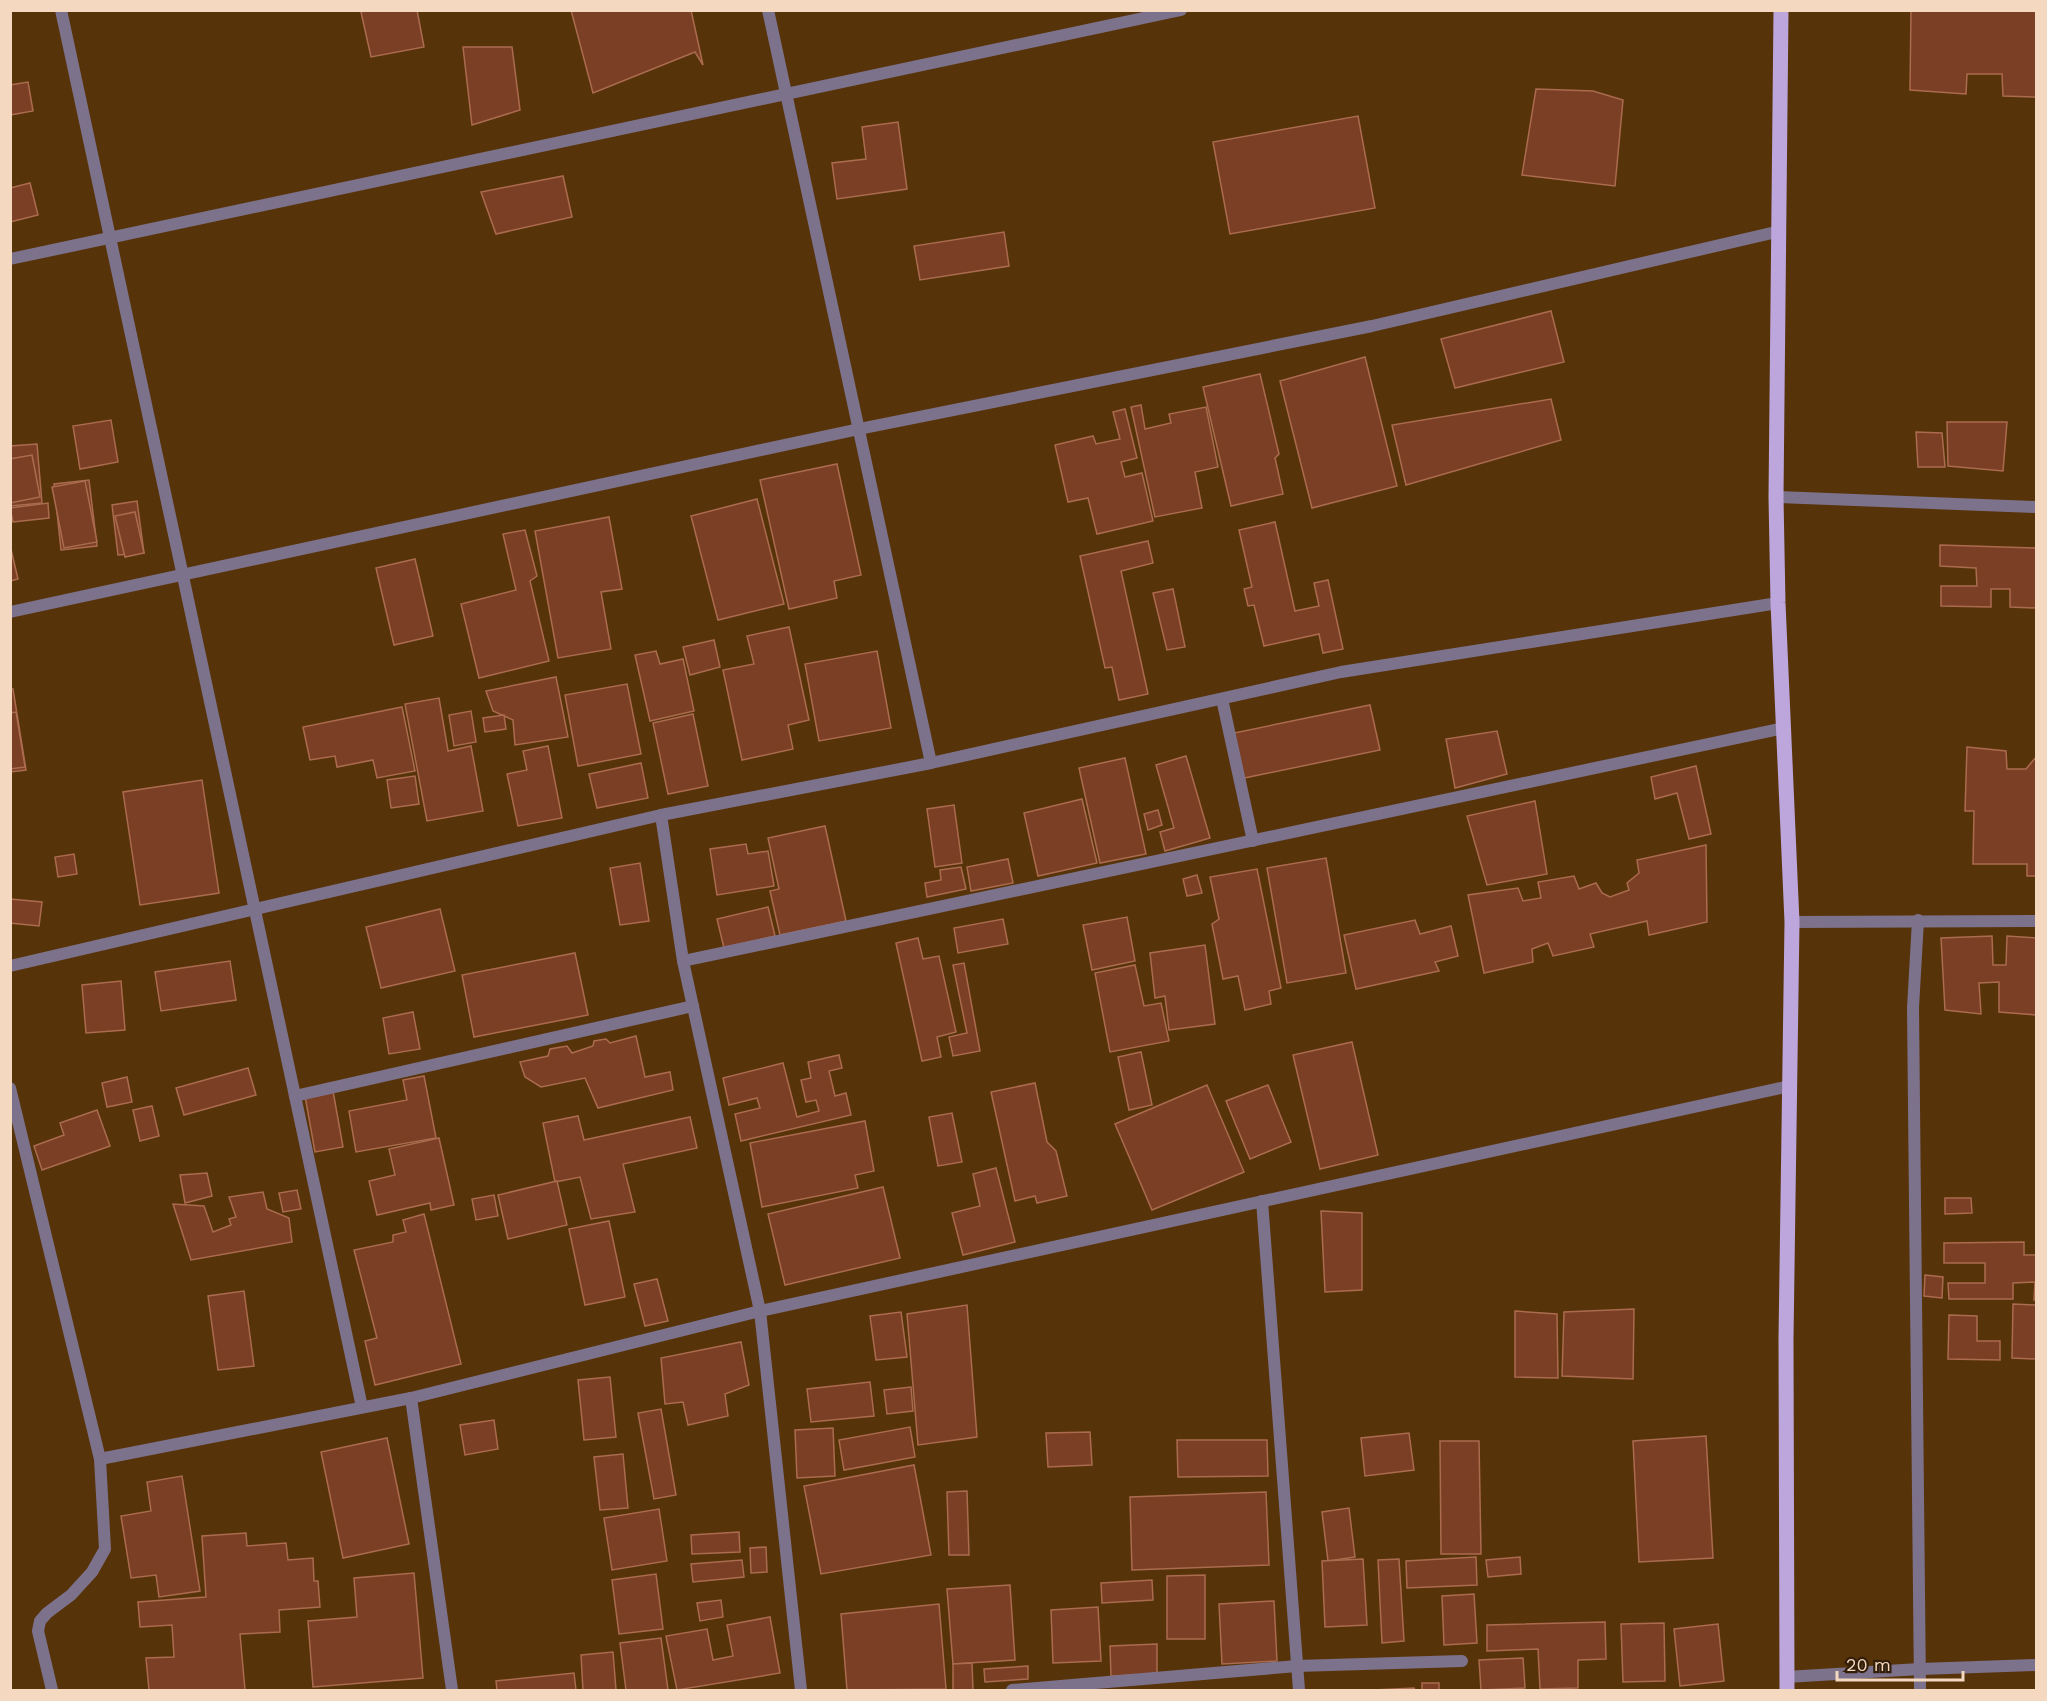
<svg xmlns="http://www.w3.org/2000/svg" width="2047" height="1701" viewBox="0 0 2047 1701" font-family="'Work Sans',sans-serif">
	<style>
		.building { fill: #7a3f24; stroke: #ab6b4f; stroke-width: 1.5 }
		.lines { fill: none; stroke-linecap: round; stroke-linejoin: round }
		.minor { stroke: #7d728c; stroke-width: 12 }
		.primary { stroke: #bda6db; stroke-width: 15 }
	</style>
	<rect width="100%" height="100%" fill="#57330a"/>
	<g class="building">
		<path d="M368,10H417L424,47L371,57L361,12Z"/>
		<path d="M571,10H691L703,65L695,52L593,93Z"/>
		<path d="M1911,10H2036V97L2003,96L2002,74H1967L1966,94L1910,90Z"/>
		<path d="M463,47H512L520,110L472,125Z"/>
		<path d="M28,82L33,111L10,115V85Z"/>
		<path d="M1536,89L1593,91L1623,100L1615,186L1522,175Z"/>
		<path d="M1358,116L1375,208L1230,234L1213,142Z"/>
		<path d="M898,122L907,189L837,199L832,163L866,159L862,127Z"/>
		<path d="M563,176L572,217L496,234L481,192Z"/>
		<path d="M30,183L38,215L10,222V188Z"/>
		<path d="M1004,232L1009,266L920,280L914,246Z"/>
		<path d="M1551,311L1564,362L1455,388L1441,339Z"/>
		<path d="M1365,357L1397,486L1312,508L1280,381Z"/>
		<path d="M1260,374L1279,454L1275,458L1283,494L1231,506L1203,387Z"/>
		<path d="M1551,399L1561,440L1406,485L1392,425Z"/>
		<path d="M1141,405L1145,429L1171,423L1169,414L1206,407L1218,467L1195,472L1202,508L1155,517L1131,407Z"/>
		<path d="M1125,409L1137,458L1121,462L1125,477L1142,473L1153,521L1097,534L1088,498L1068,502L1055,445L1093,436L1096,444L1120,439L1113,412Z"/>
		<path d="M111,420L118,462L80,469L73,426Z"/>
		<path d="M1947,422H2007L2003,471L1948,466Z"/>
		<path d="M1916,432L1942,433L1945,467H1918Z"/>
		<path d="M37,444L42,503L10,506V446Z"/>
		<path d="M32,455L40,497L10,503V459Z"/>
		<path d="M837,464L861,575L834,581L837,598L789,609L760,480Z"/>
		<path d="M89,480L97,546L61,550L54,484Z"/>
		<path d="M85,481L97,542L64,548L52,487Z"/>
		<path d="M757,499L784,604L718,620L691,516Z"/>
		<path d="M137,501L144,553L118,555L112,505Z"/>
		<path d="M48,503L49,518L13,522L10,508Z"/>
		<path d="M135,512L144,553L125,557L115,516Z"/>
		<path d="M609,517L622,589L601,592L611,649L558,658L535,531Z"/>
		<path d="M1275,522L1295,611L1319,606L1314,583L1328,580L1343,649L1323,653L1319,634L1264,646L1254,605L1248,606L1244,589L1252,587L1239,530Z"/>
		<path d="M525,530L537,576L530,581L549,661L479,678L461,604L516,590L503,534Z"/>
		<path d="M1148,541L1153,563L1121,571L1148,694L1119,700L1112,667L1105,668L1080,556Z"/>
		<path d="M10,545L18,579L10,581Z"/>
		<path d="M1940,545L2036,548V608L2010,607V589H1991V607L1941,606V586H1977L1976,568L1940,566Z"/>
		<path d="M415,559L433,636L394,645L376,568Z"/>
		<path d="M1173,589L1185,647L1167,650L1153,593Z"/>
		<path d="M789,627L809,720L788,725L793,749L742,760L723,670L754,664L747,636Z"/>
		<path d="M714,640L720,667L690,675L683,647Z"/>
		<path d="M656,651L660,664L683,659L694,711L650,721L635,655Z"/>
		<path d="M877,651L891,728L819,741L805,664Z"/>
		<path d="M556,677L568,737L515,745L513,720L493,711L486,691Z"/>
		<path d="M627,684L641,754L578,766L565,695Z"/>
		<path d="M10,689H13L26,770L10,772Z"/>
		<path d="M439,698L448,751L471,746L483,811L427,821L405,704Z"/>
		<path d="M1370,705L1380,750L1244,778L1234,733Z"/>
		<path d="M402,707L415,771L377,778L373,760L337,767L335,756L310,760L303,727Z"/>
		<path d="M471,711L476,742L454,746L449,715Z"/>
		<path d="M16,712L25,767L10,769V713Z"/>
		<path d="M693,714L708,786L668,794L653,723Z"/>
		<path d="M504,715L506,729L485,732L483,718Z"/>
		<path d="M1497,731L1507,774L1455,788L1446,739Z"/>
		<path d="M548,746L562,818L518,826L507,774L527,770L523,751Z"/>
		<path d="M1967,747L2006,751L2007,769H2026L2036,757V876H2027V864H1973L1974,811H1965Z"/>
		<path d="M1186,756L1210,838L1165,851L1160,832L1174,828L1156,765Z"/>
		<path d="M1125,758L1146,854L1100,863L1079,768Z"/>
		<path d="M641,763L648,798L597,808L589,774Z"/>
		<path d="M1696,766L1711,834L1689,839L1677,793L1655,799L1651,777Z"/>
		<path d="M415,776L419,804L391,808L387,780Z"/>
		<path d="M202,780L219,893L140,905L123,792Z"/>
		<path d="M1082,799L1097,863L1038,876L1024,813Z"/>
		<path d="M1535,801L1547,874L1487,885L1467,816Z"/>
		<path d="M954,805L962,863L935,867L927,809Z"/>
		<path d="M1158,810L1162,825L1148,830L1144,814Z"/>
		<path d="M825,826L846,921L780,935L770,891L779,889L768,838Z"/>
		<path d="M746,844L748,854L768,851L774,886L717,895L710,849Z"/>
		<path d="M1706,845L1707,922L1649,935L1647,921L1590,934L1594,947L1553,956L1548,943L1532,949L1533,962L1484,973L1468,895L1518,888L1523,901L1541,898L1538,882L1574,876L1579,889L1596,883L1602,893L1610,897L1629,890L1627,883L1639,873L1637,860Z"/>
		<path d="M74,854L77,874L58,877L55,857Z"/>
		<path d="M1326,858L1346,973L1287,983L1267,868Z"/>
		<path d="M1008,859L1013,883L971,891L967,867Z"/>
		<path d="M640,863L649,921L620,925L610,868Z"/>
		<path d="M961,867L966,889L927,897L925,883L941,880L940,870Z"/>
		<path d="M1257,869L1281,988L1269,991L1271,1004L1245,1010L1238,976L1223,979L1212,924L1219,919L1210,877Z"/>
		<path d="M1197,875L1202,893L1187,896L1183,879Z"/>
		<path d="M10,899L42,902L39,926L10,923Z"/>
		<path d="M768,907L775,936L724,948L717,919Z"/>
		<path d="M440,909L455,971L381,988L366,927Z"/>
		<path d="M1127,917L1135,961L1092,970L1083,925Z"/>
		<path d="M1003,919L1008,944L958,953L954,928Z"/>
		<path d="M1415,920L1420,934L1451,926L1458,956L1435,962L1439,971L1356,989L1344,935Z"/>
		<path d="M1992,936L1993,965H2006L2007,936L2036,938V1015L1999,1012V982L1979,983L1981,1014L1945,1010L1941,938Z"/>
		<path d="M918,938L923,959L939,956L956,1032L937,1037L941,1057L922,1061L896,943Z"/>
		<path d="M1205,945L1215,1024L1169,1030L1165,996L1155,998L1150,953Z"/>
		<path d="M575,953L588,1015L474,1037L462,975Z"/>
		<path d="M230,961L236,1000L161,1011L155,972Z"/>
		<path d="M964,963L980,1051L953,1056L949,1037L967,1033L953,965Z"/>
		<path d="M1135,965L1144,1006L1161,1003L1169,1041L1110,1052L1095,973Z"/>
		<path d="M121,981L125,1030L86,1033L82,985Z"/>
		<path d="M413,1012L420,1049L389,1054L383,1018Z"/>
		<path d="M636,1036L645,1077L670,1072L673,1090L598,1108L585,1078L541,1087L525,1077L520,1062L548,1056L550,1049L567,1046L572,1053L593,1046L594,1041L606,1039L610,1043Z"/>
		<path d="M1352,1042L1378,1155L1320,1169L1293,1055Z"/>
		<path d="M1141,1052L1152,1105L1129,1110L1118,1057Z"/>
		<path d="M839,1055L842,1068L829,1071L835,1096L846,1093L851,1115L741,1141L735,1114L760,1108L757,1098L729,1105L723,1078L783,1063L797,1117L819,1111L816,1100L806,1102L801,1080L811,1078L808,1062Z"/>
		<path d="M248,1068L256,1095L184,1115L176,1088Z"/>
		<path d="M424,1076L436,1138L356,1152L349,1111L407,1100L403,1080Z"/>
		<path d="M127,1077L132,1102L107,1107L102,1083Z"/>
		<path d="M1035,1083L1047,1142L1056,1151L1067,1196L1037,1203L1035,1196L1015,1201L991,1092Z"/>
		<path d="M1207,1085L1244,1172L1152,1210L1115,1124Z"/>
		<path d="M1268,1085L1291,1142L1250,1159L1226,1101Z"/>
		<path d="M333,1091L343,1147L315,1152L305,1096Z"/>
		<path d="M152,1106L159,1136L140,1141L133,1110Z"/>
		<path d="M97,1110L110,1146L42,1170L34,1146L64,1135L60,1123Z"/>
		<path d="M952,1113L962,1162L938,1166L929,1117Z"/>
		<path d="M578,1116L584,1140L690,1117L697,1148L623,1164L635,1212L591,1219L580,1177L555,1182L543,1123Z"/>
		<path d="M865,1121L874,1171L855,1175L858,1188L762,1207L750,1143Z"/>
		<path d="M439,1138L454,1205L431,1210L430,1203L377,1215L369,1181L395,1175L389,1149Z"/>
		<path d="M996,1168L1015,1242L963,1255L952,1213L980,1206L973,1174Z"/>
		<path d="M207,1173L212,1196L185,1203L180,1175Z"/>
		<path d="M557,1181L567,1225L508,1239L498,1195Z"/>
		<path d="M883,1187L900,1258L785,1285L768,1214Z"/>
		<path d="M297,1190L301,1209L283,1212L279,1193Z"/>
		<path d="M263,1192L267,1209L289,1218L292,1242L191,1260L173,1204L204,1206L213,1232L231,1225L229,1219L236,1217L229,1197Z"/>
		<path d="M494,1195L498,1216L476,1220L472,1199Z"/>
		<path d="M1945,1198H1971L1972,1213L1945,1214Z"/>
		<path d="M1321,1211L1362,1213V1290L1325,1292Z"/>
		<path d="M424,1214L461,1364L375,1385L365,1341L377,1338L354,1250L393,1242V1235L406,1232L403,1220Z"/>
		<path d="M609,1221L625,1297L585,1305L569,1229Z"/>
		<path d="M2024,1242V1255H2036V1300H2034L2035,1282L2013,1283V1299H1949L1948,1283H1985V1263H1944V1243Z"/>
		<path d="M1925,1275L1943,1277L1942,1298L1924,1296Z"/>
		<path d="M657,1279L668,1321L645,1326L634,1284Z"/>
		<path d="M244,1291L254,1366L218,1370L208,1296Z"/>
		<path d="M2013,1304L2036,1305V1359L2012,1358Z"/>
		<path d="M967,1305L977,1437L918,1445L907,1314Z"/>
		<path d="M1634,1309L1633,1379L1562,1376L1564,1312Z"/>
		<path d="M1515,1311L1557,1314L1558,1378L1515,1377Z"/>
		<path d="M901,1312L907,1357L876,1360L870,1316Z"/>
		<path d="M1949,1315L1977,1316V1341H2000V1360L1948,1359Z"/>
		<path d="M741,1342L749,1385L725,1394L728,1416L688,1425L683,1402L665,1404L661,1358Z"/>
		<path d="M610,1377L616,1437L584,1440L578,1380Z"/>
		<path d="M870,1382L874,1416L811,1422L807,1389Z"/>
		<path d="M911,1387L913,1411L887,1414L884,1390Z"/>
		<path d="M661,1409L676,1495L654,1499L638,1413Z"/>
		<path d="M494,1420L498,1449L465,1455L460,1425Z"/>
		<path d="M910,1427L915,1457L844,1470L839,1440Z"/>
		<path d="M833,1428L835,1476L797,1478L795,1430Z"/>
		<path d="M1090,1432L1092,1465L1048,1467L1046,1433Z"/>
		<path d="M1409,1433L1414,1470L1365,1476L1361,1438Z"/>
		<path d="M1706,1436L1713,1558L1639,1562L1633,1441Z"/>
		<path d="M387,1438L409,1544L343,1558L321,1452Z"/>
		<path d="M1177,1440H1267L1268,1476L1178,1477Z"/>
		<path d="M1440,1441H1479L1481,1554H1441Z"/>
		<path d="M623,1454L628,1508L600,1510L594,1457Z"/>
		<path d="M914,1465L931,1555L821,1574L804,1486Z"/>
		<path d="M182,1476L200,1591L159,1597L156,1575L131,1578L121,1516L151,1511L147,1482Z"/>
		<path d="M967,1491L969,1555H949L947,1492Z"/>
		<path d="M1266,1492L1269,1565L1132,1570L1130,1497Z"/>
		<path d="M1349,1508L1355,1557L1328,1561L1322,1512Z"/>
		<path d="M659,1509L667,1561L612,1570L604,1518Z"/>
		<path d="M739,1532L740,1552L692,1554L691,1535Z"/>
		<path d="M246,1533L247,1546L286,1543L288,1560L313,1558L314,1581H318L320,1607L279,1610L280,1632L240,1634L245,1690H149L146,1658L174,1657L172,1625L140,1627L138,1602L206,1597L202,1536Z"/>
		<path d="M766,1547L767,1572L751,1573L750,1548Z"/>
		<path d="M1476,1557L1477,1585L1407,1588L1406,1561Z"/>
		<path d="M1520,1557L1521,1574L1488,1577L1486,1560Z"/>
		<path d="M1363,1559L1367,1625L1325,1627L1322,1561Z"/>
		<path d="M1399,1559L1404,1641L1382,1643L1378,1560Z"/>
		<path d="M742,1560L744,1577L693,1582L691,1564Z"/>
		<path d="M414,1573L423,1678L313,1687L308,1621L357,1617L354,1578Z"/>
		<path d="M656,1574L663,1629L619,1634L612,1580Z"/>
		<path d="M1205,1575V1639H1167V1576Z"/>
		<path d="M1152,1580L1153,1600L1102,1603L1101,1583Z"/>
		<path d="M1010,1585L1015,1660L953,1664L947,1589Z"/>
		<path d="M1474,1594L1477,1643L1444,1645L1442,1596Z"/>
		<path d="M721,1600L723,1617L700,1621L697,1603Z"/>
		<path d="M1274,1601L1277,1661L1222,1664L1219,1604Z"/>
		<path d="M939,1604L946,1689L847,1690L841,1614Z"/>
		<path d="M1098,1607L1101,1661L1053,1663L1051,1610Z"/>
		<path d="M770,1617L780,1673L677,1690L666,1636L707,1629L713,1660L733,1656L727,1625Z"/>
		<path d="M1605,1622L1606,1659L1578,1660V1688L1540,1689L1538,1649L1487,1651V1625Z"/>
		<path d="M1664,1623L1665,1681L1623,1682L1621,1624Z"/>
		<path d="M1718,1624L1724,1681L1680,1686L1674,1629Z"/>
		<path d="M661,1638L668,1690H626L620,1643Z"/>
		<path d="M1157,1644V1674L1111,1676L1110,1646Z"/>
		<path d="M613,1652L616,1690H583L581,1655Z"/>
		<path d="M1523,1658L1525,1688L1481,1690L1479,1660Z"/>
		<path d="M972,1663L973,1690H953V1664Z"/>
		<path d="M1028,1666V1679L985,1682L984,1669Z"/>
		<path d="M574,1673L576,1690H497L496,1681Z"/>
		<rect x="1422" y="1683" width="17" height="7"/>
		<path d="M1414,1688L1415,1690H1373Z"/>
	</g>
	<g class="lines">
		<g class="minor">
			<path d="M61,10L362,1407"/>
			<path d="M768,10L931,763"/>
			<path d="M10,259L1181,10"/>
			<path d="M1776,497L2036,507"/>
			<path d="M10,612L859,429L1372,326L1780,231"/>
			<path d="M1222,699L1253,841"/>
			<path d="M661,815L683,961L760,1311L801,1690"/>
			<path d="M1918,920L1913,1008L1920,1690"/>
			<path d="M1792,922L2036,921"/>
			<path d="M683,961L1784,728"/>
			<path d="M10,966L661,815L931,763L1341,672L1778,603"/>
			<path d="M10,1088L100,1459L105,1549L92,1572L71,1595L47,1613L40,1621L38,1631L52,1690"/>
			<path d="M295,1096L693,1006"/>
			<path d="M1262,1201L1299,1690"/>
			<path d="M411,1398L452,1690"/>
			<path d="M100,1459L411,1398L760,1311L1790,1086"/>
			<path d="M1786,1677L1920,1669L2036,1665"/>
			<path d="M1012,1690L1297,1666L1462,1661"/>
		</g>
		<path class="primary" d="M1781,10L1776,497L1778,603L1792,922L1786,1339L1787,1690"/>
	</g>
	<rect width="2047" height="1701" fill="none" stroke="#f4d8bf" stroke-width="24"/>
	<path d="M1837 1671v9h126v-9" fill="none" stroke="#f4d8bf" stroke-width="3"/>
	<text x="1846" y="1671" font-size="18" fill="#f4d8bf" stroke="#331e09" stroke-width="4.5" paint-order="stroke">20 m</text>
</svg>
